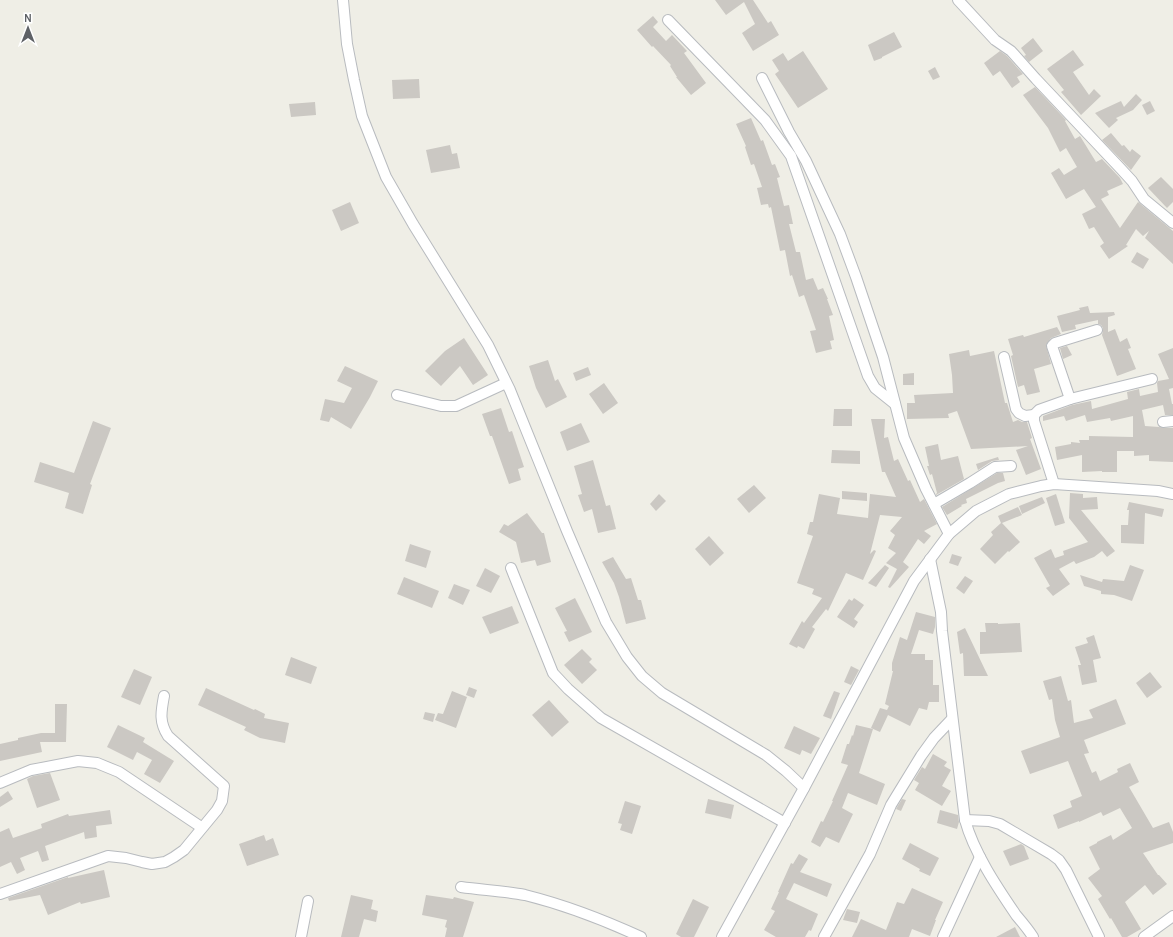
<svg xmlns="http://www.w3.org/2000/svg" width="1173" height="937" viewBox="0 0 1173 937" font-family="Karla,sans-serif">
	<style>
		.building { fill: #cbc8c3 }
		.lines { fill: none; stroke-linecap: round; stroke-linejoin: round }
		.minor-casing { stroke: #b8bbbf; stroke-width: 12 }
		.minor { stroke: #fff; stroke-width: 10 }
	</style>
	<rect width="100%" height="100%" fill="#efeee6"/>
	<g class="building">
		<path d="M715,0H753L768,23L771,21L779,35L753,51L742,33L755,24L744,2L726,15Z"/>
		<path d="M653,16L658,22L653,27L666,41L672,35L687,51L684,53L706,83L691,95L676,77H677L670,66L671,65L653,46L652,47L637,30Z"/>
		<path d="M894,32L902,47L882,57V58L874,61L868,45Z"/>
		<path d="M1033,38L1043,51L1029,62L1024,56L1026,55L1021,48Z"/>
		<path d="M1073,50L1084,65L1073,72L1089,95L1094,89L1101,96L1081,115L1061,92L1064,90L1047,69Z"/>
		<path d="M803,51L828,89L798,108L775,74L779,71L772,60L783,53L788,61Z"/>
		<path d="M1000,51L1007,56L1023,74L1017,77L1020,82L1012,88L1000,71L993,76L984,63Z"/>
		<path d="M935,67L940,77L933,80L928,71Z"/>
		<path d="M419,79L420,98L393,99L392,80Z"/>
		<path d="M1035,87L1066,120L1065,121L1075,139L1080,136L1096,162L1102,159L1120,178L1123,184L1107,191L1109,195L1101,199L1120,228L1138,202L1173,231V264L1145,238L1149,231L1143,236L1136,229L1126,245L1128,246L1109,259L1100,246L1104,243L1094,227L1089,229L1082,214L1096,207L1084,189L1066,199L1051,173L1059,168L1064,175L1077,167L1066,148L1060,152L1048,128L1023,95Z"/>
		<path d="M1136,94L1142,100L1133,110L1116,118L1118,120L1109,128L1095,113L1121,101L1124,107Z"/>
		<path d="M1150,101L1155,111L1147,115L1142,105Z"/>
		<path d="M315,102L316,115L291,117L289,104Z"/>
		<path d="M751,118L761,141L763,140L772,165L775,164L780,177L777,178L784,206L789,205L793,224H789L796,252H800L806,280L813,278L818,290L823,288L828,299H827L833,315L829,316L834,340L830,341L832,349L816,353L810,331L816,330L804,295L799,297L792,275L790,276L785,250L780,251L771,207L769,208L768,204L761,205L757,188L762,187L754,164L751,165L745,147L746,146L736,124Z"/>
		<path d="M1111,133L1122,146L1124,145L1130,152L1132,149L1141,156L1131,170L1102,140Z"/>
		<path d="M450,145L452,154L457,153L460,168L431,173L426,150Z"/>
		<path d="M1161,177L1173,189V202L1167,208L1148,188Z"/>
		<path d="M350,202L359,223L341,231L332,210Z"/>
		<path d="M1137,252L1149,259L1143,269L1131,262Z"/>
		<path d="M1088,306L1090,313L1114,312L1115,315L1108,317V332L1115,329L1120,342L1127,338L1131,348L1128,349L1136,369L1117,376L1102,335L1103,331V328L1101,325L1098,324V320L1075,325L1076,329L1062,332L1057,316L1080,310L1079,308Z"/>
		<path d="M1057,327L1061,334L1051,338L1046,345L1051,364L1034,369L1040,392L1027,395L1024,385L1018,387L1011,356L1013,355L1008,339L1023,335L1024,337Z"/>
		<path d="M464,338L488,375L473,385L460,366L441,386L425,371L445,351Z"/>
		<path d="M1067,346L1072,355L1063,359L1060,348Z"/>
		<path d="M1173,348V388L1169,389L1172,404H1173V415H1165L1163,405L1142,410L1145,426L1159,427L1163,428H1173V462L1149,461V455L1134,456V451H1117V472H1102V471L1082,472V455L1057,460L1055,447L1071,444V442L1080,443L1079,440H1089V436L1133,437V416L1111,421L1110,418L1087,422L1085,415L1066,421L1064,416L1043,421V416L1072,405L1091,401L1092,409L1128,399L1127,392L1139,389L1140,396L1158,392L1157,383L1158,381L1169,379L1158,354Z"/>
		<path d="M969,350L970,356L994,351L1005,403H1007L1013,422L1018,420L1022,422H1027L1032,438L1030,439L1041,469L1026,475L1016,450L1028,446L971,449L957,411L948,414L949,418L907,419V403H915L914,395L953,393L952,375L949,354Z"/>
		<path d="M548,360L555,381L558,379L567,397L546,408L536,388L529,366Z"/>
		<path d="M345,366L378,381L370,397L351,429L331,417L329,422L320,420L325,399L344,403L352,388L337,381Z"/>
		<path d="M588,367L591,375L576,381L573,373Z"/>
		<path d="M914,373V385H903V374Z"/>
		<path d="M604,383L618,403L603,414L589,394Z"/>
		<path d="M501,408L509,432L512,431L524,467L518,469L521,480L509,484L492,436H490L482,414Z"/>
		<path d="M834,409H852V426H833Z"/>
		<path d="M871,419H885L884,438L888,437L894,461L898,459L908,481L910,480L920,502L924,499L937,524L924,531L931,536L924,544L918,539L903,562L909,567L890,588L888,587L897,569L886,563L896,553L888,548L895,535L890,531L902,517L880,515L870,554L874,550L876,551L863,580L846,573L828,611L826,609L812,627L815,629L804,649L798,646L797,648L789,644L802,621L804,623L822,598L812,594L814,589L797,583L813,536L807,534L810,522H813L819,494L840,498L837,514L868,518L870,494L896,497L885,472H882Z"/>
		<path d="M93,421L111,428L90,484L92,485L83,514L65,508L69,493L34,482L40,462L74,473Z"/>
		<path d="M581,423L590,442L567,451L560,432Z"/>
		<path d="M938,444L941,460L958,456L964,479L936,495V494L937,493L932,474L930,475L927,466H929L925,447Z"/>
		<path d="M832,450L860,451V464L831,463Z"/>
		<path d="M998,457L999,460L992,461L978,470L976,464Z"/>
		<path d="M593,460L606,506L610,505L616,529L598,533L592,509L584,512L578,495L582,494L574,466Z"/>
		<path d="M997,473H1003L1005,481L998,483L966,499L967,503L961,505L962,506L947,515L942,507Z"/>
		<path d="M754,485L766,498L749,513L737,499Z"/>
		<path d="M842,491L867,493V501L842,499Z"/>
		<path d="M1070,493L1083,494V498L1097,497L1098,509L1081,510L1115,551L1107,557L1102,551L1094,557L1076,564L1074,561L1059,569L1070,584L1053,596L1046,588L1050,586L1034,558L1051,549L1055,558L1064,555L1063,551L1088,542L1069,518Z"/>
		<path d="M659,494L666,501L656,511L650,504Z"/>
		<path d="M1056,494L1065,523L1055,526L1046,498Z"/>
		<path d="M1042,497L1045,503L1022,514L1019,506Z"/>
		<path d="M1129,502L1164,509L1162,517L1145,513L1144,544L1121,543V525H1128L1129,510H1127Z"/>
		<path d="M1018,507L1022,515L1002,523L1020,542L1009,552L1008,551L995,564L980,549L993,535L991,532L1001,523L998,516Z"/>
		<path d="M527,513L542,533H544L551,562L537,566L535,560L521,563L516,542L499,532L504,524L508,526Z"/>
		<path d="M709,536L724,553L710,566L695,549Z"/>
		<path d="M410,544L431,551L426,568L405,561Z"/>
		<path d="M952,554L962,557L958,566L949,563Z"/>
		<path d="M613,557L626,579L631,578L638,600H641L646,619L626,624L619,597L614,583L602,562Z"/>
		<path d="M885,565L889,568L876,587L868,583Z"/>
		<path d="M1130,565L1144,570L1132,601L1114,595L1101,594V591L1084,586L1080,575L1102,582L1103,579L1124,581Z"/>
		<path d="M485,568L500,576L491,593L476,586Z"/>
		<path d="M965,576L973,581L964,594L956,588Z"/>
		<path d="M404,577L439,591L432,608L397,594Z"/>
		<path d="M454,584L470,590L463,605L448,598Z"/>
		<path d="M575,598L592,632L569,642L564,632L567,631L555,608Z"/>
		<path d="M854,598L864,605L854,619L858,622L854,628L837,617L849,599L852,601Z"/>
		<path d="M512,606L519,623L490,634L482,617Z"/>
		<path d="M916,612L935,617V627L933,634L919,630L911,654H925V660H933V685H939V702H929L927,710L919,708L910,726L888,715L880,732L871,728L880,708L887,710L889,706L885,704L893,671H892V663L900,637L907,640Z"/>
		<path d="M985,623H998V624L1020,623L1022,652L980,654V632H986Z"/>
		<path d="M965,628L988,676H964L963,653L960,654L957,632Z"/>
		<path d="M1094,635L1101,658L1093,660L1097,682L1082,685L1078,665H1081L1075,647L1088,643L1086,638Z"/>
		<path d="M582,649L592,659L589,662L597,670L582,684L564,665Z"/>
		<path d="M291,657L317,667L311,684L285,675Z"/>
		<path d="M851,666L859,670L851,685L844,682Z"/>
		<path d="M134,669L152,677L140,705L121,697Z"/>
		<path d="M1150,672L1162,687L1147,698L1136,683Z"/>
		<path d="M1061,676L1068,701L1071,700L1074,723L1093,718L1089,710L1116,699L1126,724L1084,740L1089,753L1084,754L1092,773L1096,771L1100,781L1118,772L1117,769L1130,763L1139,782L1129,787L1153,828L1169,822L1173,832V843L1143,853L1158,875H1159L1167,884L1153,895L1145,885L1125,902L1141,929L1127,937H1122L1111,918L1110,919L1098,899L1102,896L1088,878L1100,869L1089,847L1097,843V842L1111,835L1113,840L1132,828L1120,808L1103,816L1101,812L1079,822V821L1058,829L1053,815L1072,807L1070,801L1082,796L1068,761L1030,774L1021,751L1060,737L1055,720L1052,699L1049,700L1043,681Z"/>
		<path d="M469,687L477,690L474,698L466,695Z"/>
		<path d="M206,688L254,710L255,709L265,714L264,718L289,723L285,743L260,738L244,730L246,727L198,705Z"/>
		<path d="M452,691L467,697L456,728L435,720L438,713L443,714Z"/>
		<path d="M834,691L840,693L831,719L823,716Z"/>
		<path d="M549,700L569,722L552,737L532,715Z"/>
		<path d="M55,704H67L66,742H40L42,752L0,761V744L18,740V738L41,733H55Z"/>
		<path d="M425,712L435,714L433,722L423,719Z"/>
		<path d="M118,725L145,738L143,742L174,761L160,783L144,774L152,760L137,752L133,760L107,747Z"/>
		<path d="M856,725L873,729L859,773L885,784L877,805L848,793L842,808L853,814L839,843L826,837L820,847L811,842L821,821L823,822L833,801H832L848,765L841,763L847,744H849L852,735L853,736Z"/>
		<path d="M794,726L820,738L811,754L802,750L800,755L784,748Z"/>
		<path d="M933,754L947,762L944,766L951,770L942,786L951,791L942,806L915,790L919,783L914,780L922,767L925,769Z"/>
		<path d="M50,773L60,800L37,808L27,779L33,776Z"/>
		<path d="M8,791L13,799L0,807V797Z"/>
		<path d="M708,799L734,805L731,819L705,813Z"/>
		<path d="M902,799L906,800L901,811L896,809Z"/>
		<path d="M625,801L641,806L632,834L620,830L622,824L618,823Z"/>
		<path d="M110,810L112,824L96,826L97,837L85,839L84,832L45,846L49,860L42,862L38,851L20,858L25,870L17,874L11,862L0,867V832L9,828L13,838L42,828L41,824L68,814L69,816Z"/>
		<path d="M940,810L958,815L959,822L957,829L937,823Z"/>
		<path d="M264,835L266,841L273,838L279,855L247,866L239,844Z"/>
		<path d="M910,843L939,858L930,876L919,871L920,869L902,859Z"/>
		<path d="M1021,844L1024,846L1029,859L1010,866L1003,851Z"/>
		<path d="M799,854L808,859L800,872L832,884L827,897L794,883L786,899L818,914L811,931L809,930L805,937H776L764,930L775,911L771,909L779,892H778L791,863L793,864Z"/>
		<path d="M104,870L110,897L81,904L80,902L48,915L40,895L9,901L8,898L68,877V878Z"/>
		<path d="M912,888L943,902L935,920H936L930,936L912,929L909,937H852L861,919L886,930L897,902L904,904Z"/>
		<path d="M351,895L373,900L371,909L378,911L376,922L364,919L359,937H341Z"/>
		<path d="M426,895L453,899L454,897L474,902L463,937H445L447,928L445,927L447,920L422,915Z"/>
		<path d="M693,899L709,907L694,937H681L676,934Z"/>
		<path d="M847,909L860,912L857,923L843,920Z"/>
		<path d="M1015,927L1020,937H996Z"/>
	</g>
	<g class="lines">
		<defs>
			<g id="minor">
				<path d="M343,0L347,44L354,80L362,116L386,177L413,224L488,345L510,390L567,531L606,622L627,657L642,676L662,693L766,755L786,771L804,788"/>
				<path d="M958,0L995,40L1011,51L1036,79L1121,169L1132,181L1144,199L1173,223"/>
				<path d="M668,20L765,120L791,156L868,376L875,388L895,404"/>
				<path d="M762,78L789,132L806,161L840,234L856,277L883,357L904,438L926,489L949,534"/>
				<path d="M1004,357L1016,409L1019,413L1025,416L1034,415"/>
				<path d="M397,395L441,406H456L506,383"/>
				<path d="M1070,399L1052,346L1055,343L1097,330"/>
				<path d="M1163,422L1173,421"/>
				<path d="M1054,484L1034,421V415L1039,410L1070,399L1152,379"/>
				<path d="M934,504L970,483L995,467L1011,466"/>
				<path d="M930,559L941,612L942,631L965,820C974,853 997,887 1016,915C1022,922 1028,929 1033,937"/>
				<path d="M511,568L553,673L568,689L601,718L785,823"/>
				<path d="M0,783L31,770L78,761L97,763L119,772L201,827"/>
				<path d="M965,820L989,821L1000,824L1051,854L1059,860L1066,870L1099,937"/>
				<path d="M461,887C482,890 505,891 525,895C565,905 604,920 641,937"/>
				<path d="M0,894L108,856L126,858L142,862L152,864L165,862L174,857L184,850L217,810L222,801L224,786L168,736C159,722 161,712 164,696"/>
				<path d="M301,937L308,901"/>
				<path d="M722,937L804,788L914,581L949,534L976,511L1009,494L1041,486L1054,484L1158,491L1173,494"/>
				<path d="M824,937L870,854L891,805L921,756L934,738L952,719"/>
				<path d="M943,937L980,857"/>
				<path d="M1144,937L1173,916"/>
			</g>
		</defs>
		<use href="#minor" class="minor-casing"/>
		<use href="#minor" class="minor"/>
	</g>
	<g transform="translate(28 28)" stroke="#ffffff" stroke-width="3" paint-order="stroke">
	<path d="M0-3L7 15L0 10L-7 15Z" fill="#5e6166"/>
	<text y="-6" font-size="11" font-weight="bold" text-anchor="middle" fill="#5e6166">N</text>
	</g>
</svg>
